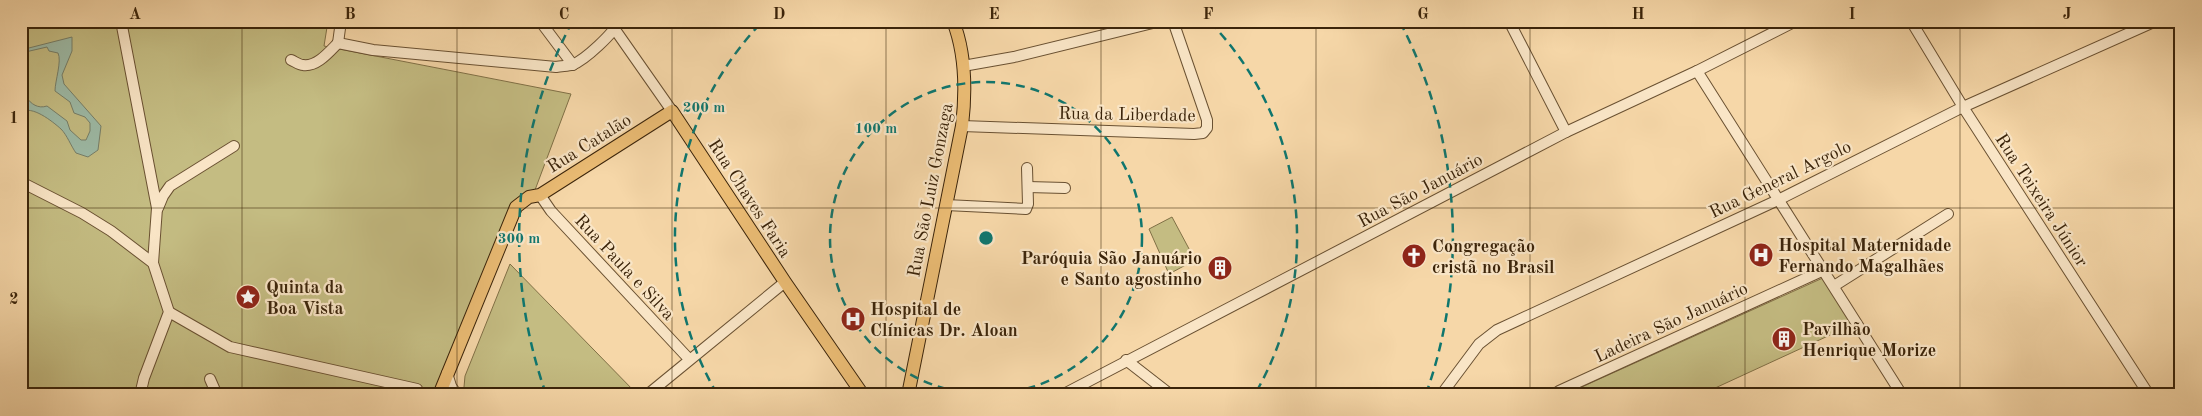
<svg xmlns="http://www.w3.org/2000/svg" width="2202" height="416" viewBox="0 0 2202 416" font-family="'Old Standard TT',serif">
	<style>
		.green { fill: #c4bc82; stroke: #807046 }
		.water { fill: #9dbaa6; stroke: #767e68 }
		.lines { fill: none; stroke-linecap: round; stroke-linejoin: round }
		.minor-casing { stroke: #6a5132; stroke-width: 12 }
		.major-casing { stroke: #3b240a; stroke-width: 14 }
		.minor { stroke: #f9e5c6; stroke-width: 10 }
		.major { stroke: #ebbc74; stroke-width: 12 }
		.grid { fill: none; stroke: #3b240a; stroke-width: 1; stroke-opacity: 0.55 }
		.ring { fill: none; stroke: #0f766e; stroke-width: 2.5; stroke-dasharray: 9 6 }
		.labels { text-anchor: middle; stroke-width: 4.5; stroke-linejoin: round; paint-order: stroke }
		.street-label { font-size: 18px; fill: #3b240a; stroke: #f9e5c6 }
		.poi-label { font-size: 18px; font-weight: bold; fill: #3b240a; stroke: #f9e5c6; text-anchor: start }
		.centre { fill: #0f766e; stroke: #f9e5c6; stroke-width: 2.5 }
		.ring-label { font-size: 15px; text-anchor: middle; font-weight: bold; fill: #0f766e; stroke: #f9e5c6; stroke-width: 4.5; stroke-linejoin: round; paint-order: stroke }
		.neatline { fill: none; stroke: #3b240a; stroke-width: 2 }
		.grid-label { font-size: 16px; text-anchor: middle; font-weight: bold; fill: #3b240a }
	</style>
	<rect width="100%" height="100%" fill="#f6d7a8"/>
	<filter id="stains"><feTurbulence type="fractalNoise" baseFrequency=".004" numOctaves="4"/><feColorMatrix values="0 0 0 0 .2 0 0 0 0 .09 0 0 0 0 .02 0 0 0 .5 -.17"/></filter>
	<radialGradient id="worn" r=".72"><stop offset=".6" stop-color="#630" stop-opacity="0"/><stop offset="1" stop-color="#630" stop-opacity=".3"/></radialGradient>
	<g class="green">
		<path d="M21,21H328L324,46L571,94L535,190L517,199L433,395H21Z"/>
		<path d="M1172,217L1195,260L1169,274L1149,229Z"/>
		<path d="M510,264L636,393L634,395H467L464,387L465,376Z"/>
		<path d="M1825,277L1854,324L1700,395H1564Z"/>
	</g>
	<path class="water" d="M72,37V51L62,75L64,84L101,126L98,150L88,157L76,153C71,146 67,135 61,129C52,121 32,105 21,112V99L26,97C31,104 38,109 47,106L67,121L70,130L81,140H86L90,131V123L85,117L74,113L70,102L55,91C55,81 62,61 58,53L49,51L47,47L21,53V50Z"/>
	<g class="lines">
		<defs>
			<g id="minor">
				<path d="M121,21L157,208L153,263"/>
				<path d="M540,21L573,65"/>
				<path d="M609,21L672,111"/>
				<path d="M1509,21L1566,132"/>
				<path d="M1911,21L1963,107L2149,395"/>
				<path d="M338,43L373,50L556,67C561,66 568,66 572,65C585,60 614,33 619,21"/>
				<path d="M338,43L341,21"/>
				<path d="M291,60C294,61 299,65 303,65C317,67 329,52 338,43"/>
				<path d="M963,66L1014,57L1161,21"/>
				<path d="M1697,71L1902,395"/>
				<path d="M962,126L1194,134L1203,133L1207,128V120L1173,21"/>
				<path d="M21,182L82,213L111,231L153,263L169,312L144,378L140,395"/>
				<path d="M1028,187L1065,188"/>
				<path d="M540,195L551,211L689,359"/>
				<path d="M946,205L1026,209L1028,204L1027,168"/>
				<path d="M158,208L163,196L170,186L234,146"/>
				<path d="M1834,286L1948,214"/>
				<path d="M169,312L230,347L417,389"/>
				<path d="M1126,360L1171,395"/>
				<path d="M447,373L451,386L457,395"/>
				<path d="M210,379L217,395"/>
				<path d="M1559,391L1824,270"/>
				<path d="M647,395L785,282"/>
				<path d="M1062,395L1566,132L1697,71L1796,21"/>
				<path d="M1441,395L1479,344L1497,330L1778,200L1963,107L2156,21"/>
			</g>
			<g id="major">
				<path d="M439,395L516,207L529,197L540,195L672,111L785,282L863,395"/>
				<path d="M908,395L962,126C966,92 966,54 953,21"/>
			</g>
		</defs>
		<use href="#minor" class="minor-casing"/>
		<use href="#major" class="major-casing"/>
		<use href="#minor" class="minor"/>
		<use href="#major" class="major"/>
	</g>
	<path class="grid" d="M242,21V395M457,21V395M672,21V395M886,21V395M1101,21V395M1316,21V395M1530,21V395M1745,21V395M1960,21V395M21,208H2181"/>
	<g class="ring">
		<circle cx="986" cy="238" r="156"/>
		<path d="M717 394A311 311 0 0 1 762 22M1210 22A311 311 0 0 1 1255 394"/>
		<path d="M546 394A467 467 0 0 1 572 22M1400 22A467 467 0 0 1 1426 394"/>
	</g>
	<defs>
		<symbol id="hospital-disc" viewBox="-11 -11 22 22"><circle r="9.5" fill="#8f2418" stroke="#f9e5c6"/><path d="M-5-5h3v3.5h4V-5h3V5h-3V1.5h-4V5h-3Z" fill="#fff"/></symbol>
		<symbol id="church-disc" viewBox="-11 -11 22 22"><circle r="9.5" fill="#8f2418" stroke="#f9e5c6"/><path d="M-1.2-6h2.4v3.5h3.3v2.4h-3.3V6h-2.4V-.1h-3.3v-2.4h3.3Z" fill="#fff"/></symbol>
		<symbol id="building-disc" viewBox="-11 -11 22 22"><circle r="9.5" fill="#8f2418" stroke="#f9e5c6"/><path d="M-4-6H4V6H1V3H-1V6H-4ZM-2.5-4.3h1.7v1.8h-1.7ZM.8-4.3h1.7v1.8H.8ZM-2.5-1h1.7V.8h-1.7ZM.8-1h1.7V.8H.8Z" fill="#fff"/></symbol>
		<symbol id="sight-disc" viewBox="-11 -11 22 22"><circle r="9.5" fill="#8f2418" stroke="#f9e5c6"/><path d="M0-6L1.8-2.2L6-1.7L2.9 1.2L3.7 5.4L0 3.3L-3.7 5.4L-2.9 1.2L-6-1.7L-1.8-2.2Z" fill="#fff"/></symbol>
	</defs>
	<g fill-rule="evenodd">
		<use href="#hospital-disc" x="1747" y="241" width="28" height="28"/>
		<use href="#church-disc" x="1400" y="242" width="28" height="28"/>
		<use href="#building-disc" x="1206" y="254" width="28" height="28"/>
		<use href="#sight-disc" x="234" y="283" width="28" height="28"/>
		<use href="#hospital-disc" x="839" y="305" width="28" height="28"/>
		<use href="#building-disc" x="1770" y="325" width="28" height="28"/>
	</g>
	<g class="labels">
		<g class="street-label">
			<text transform="translate(1127 114) rotate(1)" y="6">Rua da Liberdade</text>
			<text transform="translate(589 143) rotate(-32)" y="6">Rua Catalão</text>
			<text transform="translate(1780 179) rotate(-26)" y="6">Rua General Argolo</text>
			<text transform="translate(930 190) rotate(-79)" y="6">Rua São Luiz Gonzaga</text>
			<text transform="translate(1420 190) rotate(-28)" y="6">Rua São Januário</text>
			<text transform="translate(750 198) rotate(57)" y="6">Rua Chaves Faria</text>
			<text transform="translate(2042 200) rotate(57)" y="6">Rua Teixeira Júnior</text>
			<text transform="translate(625 267) rotate(47)" y="6">Rua Paula e Silva</text>
			<text transform="translate(1671 322) rotate(-25)" y="6">Ladeira São Januário</text>
		</g>
		<g class="poi-label">
			<text x="1778" y="251">Hospital Maternidade<tspan x="1778" dy="21">Fernando Magalhães</tspan></text>
			<text x="1432" y="252">Congregação<tspan x="1432" dy="21">cristã no Brasil</tspan></text>
			<text x="1202" y="264" text-anchor="end">Paróquia São Januário<tspan x="1202" dy="21">e Santo agostinho</tspan></text>
			<text x="266" y="293">Quinta da<tspan x="266" dy="21">Boa Vista</tspan></text>
			<text x="870" y="315">Hospital de<tspan x="870" dy="21">Clínicas Dr. Aloan</tspan></text>
			<text x="1802" y="335">Pavilhão<tspan x="1802" dy="21">Henrique Morize</tspan></text>
		</g>
	</g>
	<circle cx="986" cy="238" r="8" class="centre"/>
	<g class="ring-label">
		<text x="704" y="112">200 m</text>
		<text x="876" y="133">100 m</text>
		<text x="519" y="243">300 m</text>
	</g>
	<rect width="2202" height="416" fill="none" stroke="#f6d7a8" stroke-width="55"/>
	<rect x="28" y="28" width="2146" height="360" class="neatline"/>
	<g class="grid-label">
		<text x="135" y="19">A</text>
		<text x="350" y="19">B</text>
		<text x="564" y="19">C</text>
		<text x="779" y="19">D</text>
		<text x="994" y="19">E</text>
		<text x="1208" y="19">F</text>
		<text x="1423" y="19">G</text>
		<text x="1638" y="19">H</text>
		<text x="1852" y="19">I</text>
		<text x="2067" y="19">J</text>
		<text x="14" y="123">1</text>
		<text x="14" y="304">2</text>
	</g>
	<rect width="100%" height="100%" filter="url(#stains)"/>
	<rect width="100%" height="100%" fill="url(#worn)"/>
</svg>
